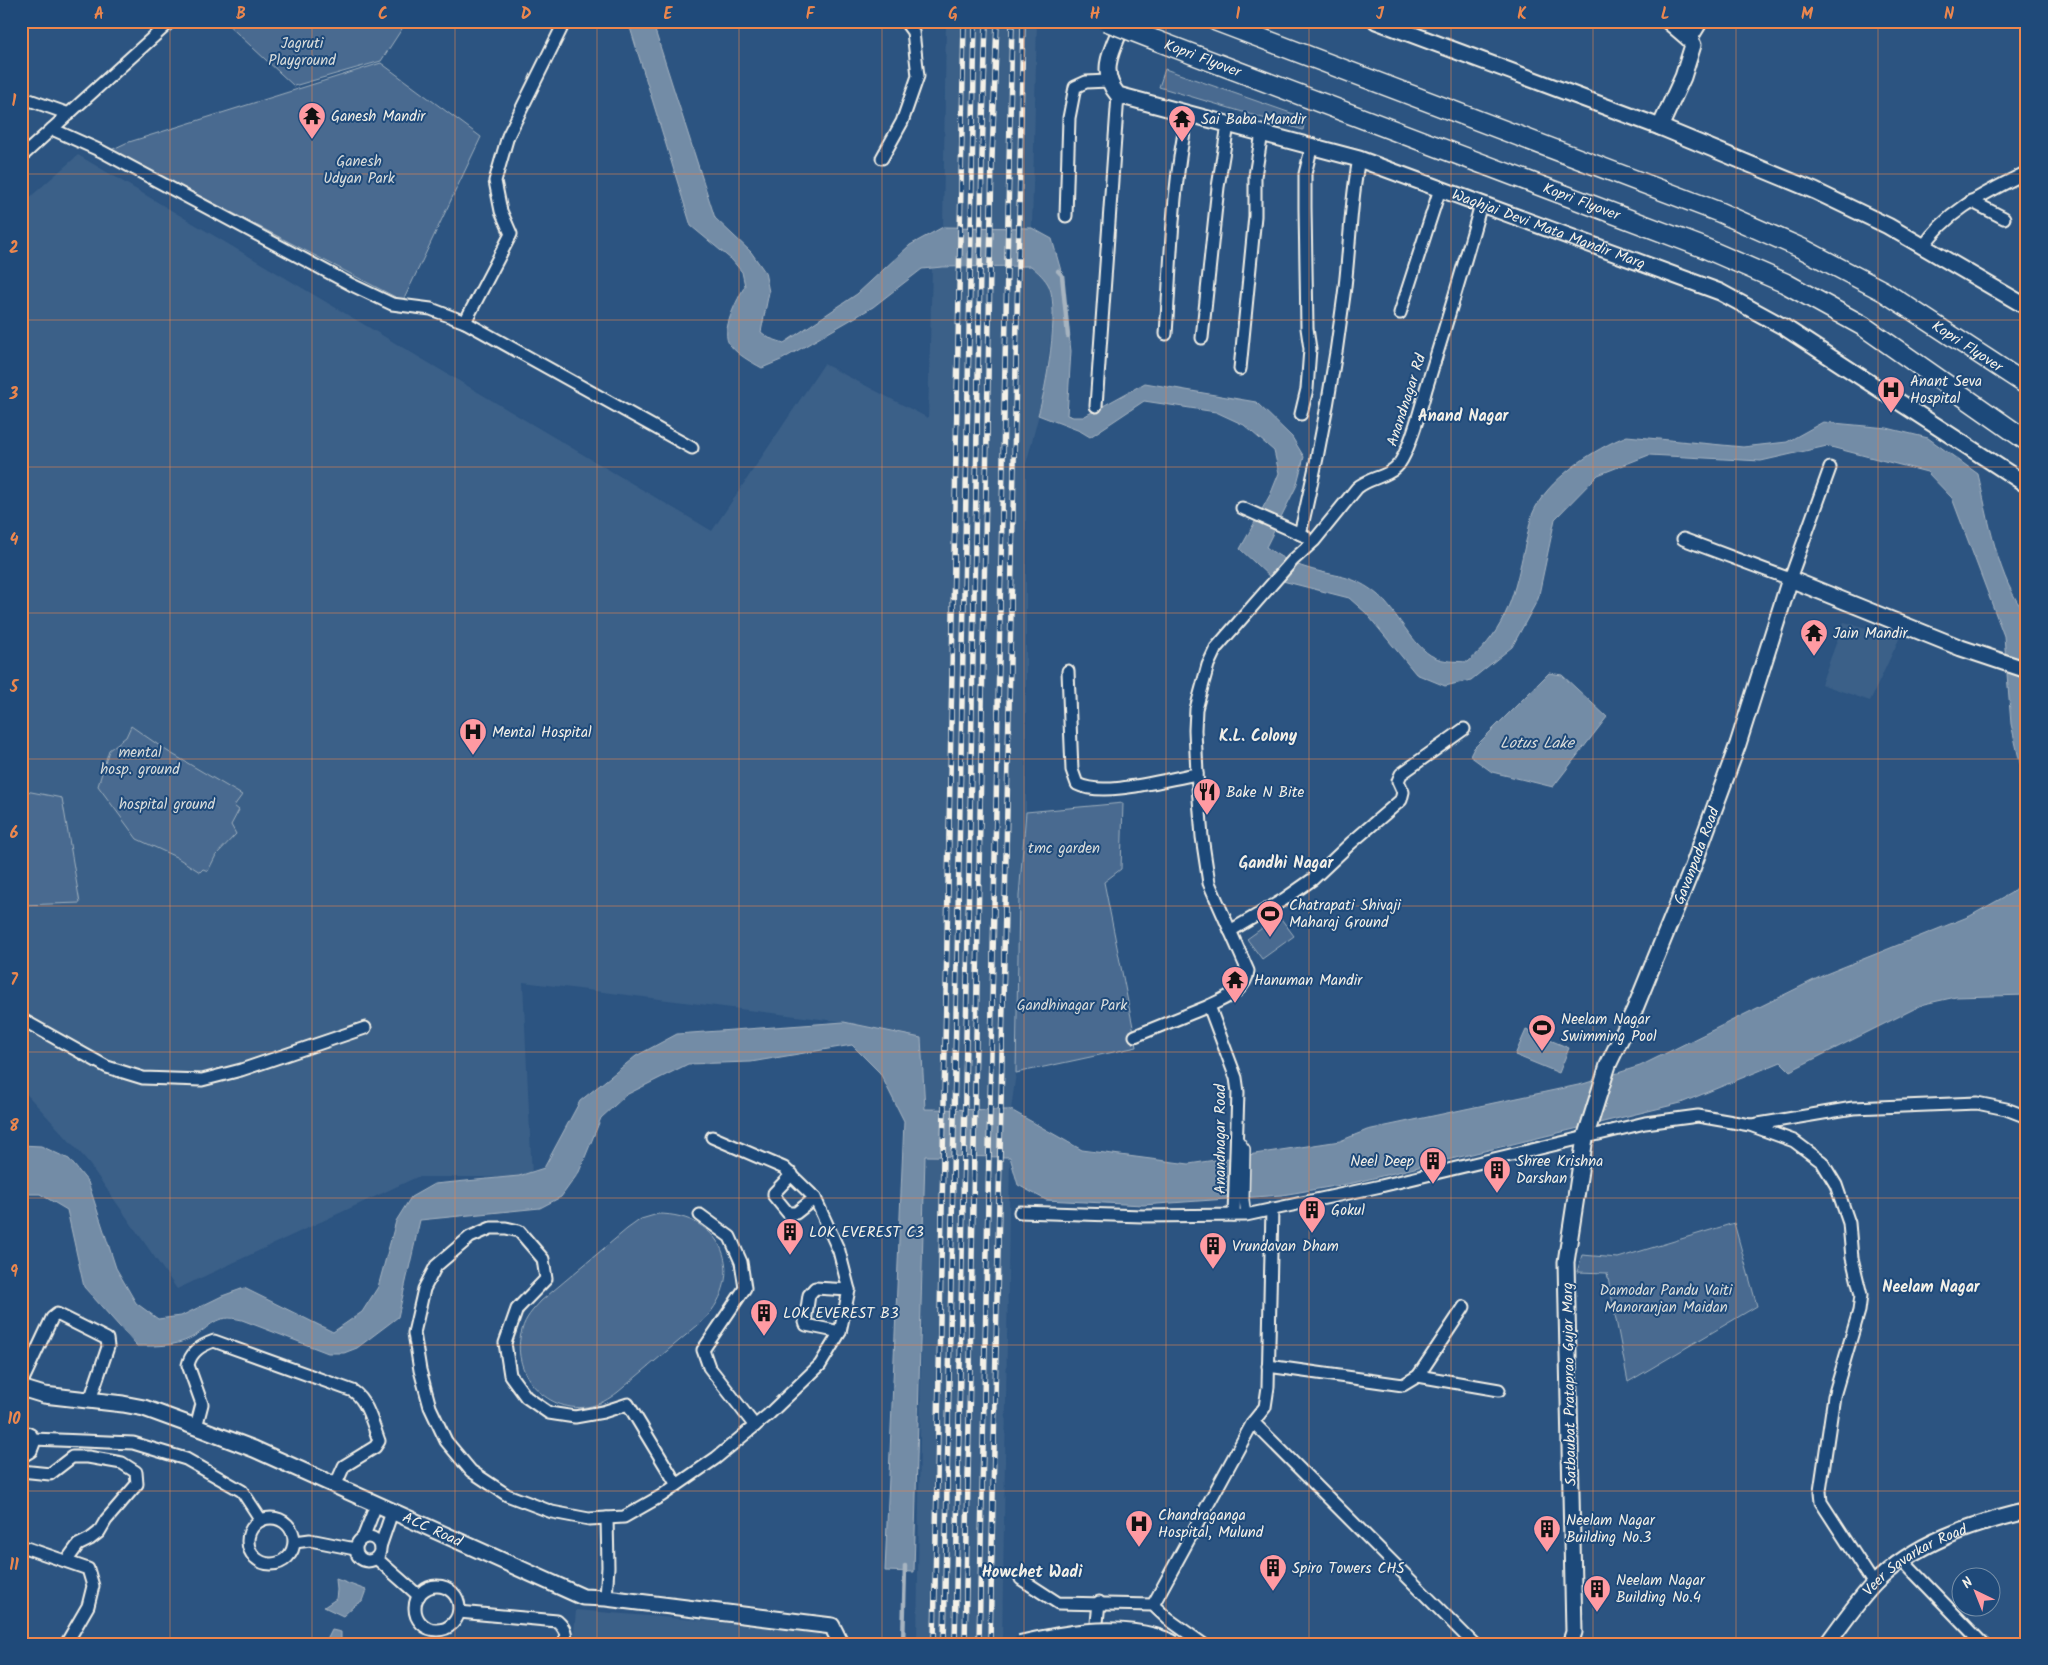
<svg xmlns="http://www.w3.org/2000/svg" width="2048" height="1665" viewBox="0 0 2048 1665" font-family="Kalam,sans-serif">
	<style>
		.built { fill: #3b6088 }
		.green { fill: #496b90; stroke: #9eaebc }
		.water { fill: #738ca6; stroke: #a7b4c0 }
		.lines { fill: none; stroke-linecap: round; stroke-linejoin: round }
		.stream { stroke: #a7b4c0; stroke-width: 4.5 }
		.pedestrian-casing { stroke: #f4f1e8; stroke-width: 12 }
		.minor-casing { stroke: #f4f1e8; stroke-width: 15 }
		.tertiary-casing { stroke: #f4f1e8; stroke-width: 19 }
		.trunk-casing { stroke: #f4f1e8; stroke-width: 22 }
		.pedestrian { stroke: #1f4a7a; stroke-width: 9 }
		.minor { stroke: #1f4a7a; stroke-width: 11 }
		.tertiary { stroke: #1f4a7a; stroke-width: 15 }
		.trunk { stroke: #1f4a7a; stroke-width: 19 }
		.rail-casing { stroke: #f4f1e8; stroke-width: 5.5 }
		.rail { stroke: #1f4a7a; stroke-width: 4; stroke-dasharray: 11; stroke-linecap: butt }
		.secondary-bridge-casing { stroke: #f4f1e8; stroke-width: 20; stroke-linecap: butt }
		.trunk-bridge-casing { stroke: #f4f1e8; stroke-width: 22; stroke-linecap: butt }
		.secondary-bridge { stroke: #1f4a7a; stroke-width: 16 }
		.trunk-bridge { stroke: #1f4a7a; stroke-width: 19 }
		.grid { fill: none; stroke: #ec874e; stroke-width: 1; stroke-opacity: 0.55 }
		.labels { text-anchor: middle; stroke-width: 4; stroke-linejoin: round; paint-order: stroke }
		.park-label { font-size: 15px; fill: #dadddb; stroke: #1f4a7a }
		.street-label { font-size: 15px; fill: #f4f1e8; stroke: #1f4a7a }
		.poi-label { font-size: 15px; fill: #f4f1e8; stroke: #1f4a7a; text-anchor: start }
		.neighbourhood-label { font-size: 16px; font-weight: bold; fill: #f4f1e8; stroke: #1f4a7a }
		.water-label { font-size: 16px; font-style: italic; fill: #dadddb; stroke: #1f4a7a }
		.neatline { fill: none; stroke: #ec874e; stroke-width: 2 }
		.grid-label { font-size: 16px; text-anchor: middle; font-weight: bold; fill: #ec874e }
	</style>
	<rect width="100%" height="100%" fill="#2c5481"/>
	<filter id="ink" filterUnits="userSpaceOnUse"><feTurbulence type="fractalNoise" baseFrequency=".02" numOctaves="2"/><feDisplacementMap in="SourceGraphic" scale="10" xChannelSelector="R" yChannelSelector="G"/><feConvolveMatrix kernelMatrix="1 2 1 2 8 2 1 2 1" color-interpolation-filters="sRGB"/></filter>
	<g filter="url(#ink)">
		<g class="built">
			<path d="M946,21H1037L1032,228L943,227Z"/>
			<path d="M78,155L712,531L824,364L928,418L932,268L1031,266L1043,277L1050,287L1053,318L1044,395L1026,464V812L1019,896L1016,1073L1011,1110L925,1109L921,1038L844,1022L523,982L532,1177H417L177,1289L85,1158L21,1088V205Z"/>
			<path d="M1844,622L1900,637L1870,701L1821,684Z"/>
			<path d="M924,1156L1010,1157L1002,1644H917Z"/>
			<path d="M576,1610L815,1630L825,1644H573Z"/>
		</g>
		<g class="green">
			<path d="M224,21H407L381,61L294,86Z"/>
			<path d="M381,63L481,137L403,301L111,150L126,143Z"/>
			<path d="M1165,69L1305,118L1303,130L1159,87Z"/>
			<path d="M131,726L167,751L242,795L234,806L239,810L231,825L236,834L216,855L208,871L203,869L200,872L176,857L137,839L98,786L109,750L126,737Z"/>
			<path d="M21,790L62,798L80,903L21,905Z"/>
			<path d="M1123,803L1121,869L1104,882L1137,1047L1016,1073L1019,896L1026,812Z"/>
			<path d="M1279,916L1294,936L1262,959L1247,939Z"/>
			<path d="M658,1214C722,1214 748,1273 704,1320L618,1392C609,1399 599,1405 587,1407C545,1413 509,1371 522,1330C525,1318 533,1310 541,1301L627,1229L641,1219Z"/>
			<path d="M1734,1223L1757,1306L1628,1382L1607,1273L1577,1272L1582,1255L1618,1258Z"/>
		</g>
		<g class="water">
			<path d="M628,21H652L715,218L751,252L765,272L769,292L761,332L769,338L784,343L857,294L910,245L943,227L1032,228L1052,239L1061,271L1071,351L1067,415L1073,417H1083L1145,383L1256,402L1292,437L1304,457L1296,487L1266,547C1278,556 1293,564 1307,568C1335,577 1353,574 1378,595C1395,609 1414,648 1434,657C1444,662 1456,661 1468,662C1508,628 1514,594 1525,545C1528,535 1529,524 1532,515C1545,481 1595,448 1627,436L1743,447L1787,442L1823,422L1887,428L1928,438L1978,474C1988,516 1998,582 2027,615V793L2011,724L2004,636L1952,498L1927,472L1827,446L1761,461L1649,455L1598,475L1555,519L1538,599L1512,647L1471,680L1445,686L1416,674L1366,613L1349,598L1271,578L1240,549L1271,493L1279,473L1274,451L1244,425L1216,412L1144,401L1090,437L1080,431L1038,415C1046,390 1060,310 1049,286C1045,278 1038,272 1031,266L942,267L922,269L873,307L781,360L762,368C751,362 738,355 730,345C719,332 738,298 745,286L742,272L732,260L691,226Z"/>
			<path d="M1549,673L1562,675L1607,717L1553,787L1492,772L1470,756L1474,748Z"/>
			<path d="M2027,876V995L1956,997L1924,1004L1790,1071L1781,1062L1681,1103L1353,1183L1282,1195L1143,1205L1046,1200L1018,1185L1010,1157L925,1156L914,1572L885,1571L904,1121L880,1073L852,1045L751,1062L688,1064L626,1095L601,1118L579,1172L561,1197L540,1208L420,1220L398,1317L357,1348L344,1353H328L242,1320C214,1313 212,1327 191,1338C174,1347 155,1346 137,1346L84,1287L67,1210L40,1194H21V1145L41,1146L69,1159L88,1182L116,1268L136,1303L158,1319L181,1316L222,1296L244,1288L333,1332L362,1312L378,1287L396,1221L411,1197L434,1184L519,1176L544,1168L580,1101L636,1056L677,1034L844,1022L921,1038L925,1109L1011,1110L1082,1150L1189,1164L1340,1141L1367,1130L1583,1084L1640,1066L1826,974L1970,916L2011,893Z"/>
			<path d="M1526,1030L1569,1048L1559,1073L1515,1055Z"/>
			<path d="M336,1579L366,1590L362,1601L355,1605L343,1616L324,1607L336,1599L337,1590Z"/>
			<path d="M332,1630L341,1632V1644H325Z"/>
		</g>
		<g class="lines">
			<g class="stream">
				<path d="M1058,271L1062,275L1068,336"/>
				<path d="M903,1644L905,1566"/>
			</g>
			<defs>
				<path id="pedestrian" d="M1237,1138L1245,1149L1244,1200L1246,1215"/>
				<g id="minor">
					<path d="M21,97L69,114"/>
					<path d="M52,129L101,151L352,285L392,304L431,309L465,322L692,448"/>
					<path d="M21,157L171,21"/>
					<path d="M882,158L902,122L918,76L913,32L905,21"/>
					<path d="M1971,201L2004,218"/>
					<path d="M1066,216L1069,118L1075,87L1086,82L1108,81"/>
					<path d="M1923,247C1948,209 1988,192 2027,172"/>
					<path d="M1400,313L1440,189"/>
					<path d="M465,322L511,234L501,211L495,181L508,136L565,21"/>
					<path d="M1166,334C1171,261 1172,185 1188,113"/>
					<path d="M1202,338L1218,187L1228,125"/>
					<path d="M1240,369L1255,216V176L1262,133"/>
					<path d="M1096,406L1118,95"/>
					<path d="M1301,414L1307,389L1310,349L1307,328L1305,208V174L1312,145"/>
					<path d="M1242,508L1305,536"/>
					<path d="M1300,534C1319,455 1334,375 1344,295C1350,249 1350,203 1359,159"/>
					<path d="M1683,539L1790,579L1830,468"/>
					<path d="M1068,671L1072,770L1077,784C1104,798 1166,779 1197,774"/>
					<path d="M1230,931L1283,900L1313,879L1351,843L1401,800L1403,792L1398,781L1401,774L1464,729"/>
					<path d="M21,1019L107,1067L143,1078L202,1080L241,1070L365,1028"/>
					<path d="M1135,1036L1209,1006"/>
					<path d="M1752,1125L1853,1108L1977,1103L2006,1109L2027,1117"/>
					<path d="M792,1174L774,1193V1196L788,1213H796L815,1198"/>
					<path d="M1020,1212L1142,1216L1246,1215L1381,1186L1645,1123L1698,1116L1750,1125L1794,1141L1822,1162L1836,1185L1849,1223L1852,1258L1861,1295L1859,1311L1834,1396L1820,1491L1821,1502L1874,1584"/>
					<path d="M700,1215L730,1237L741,1262L745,1288L703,1350L709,1367L755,1426"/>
					<path d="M1234,1215L1238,1092L1236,1078L1209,1006C1225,998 1246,991 1248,971L1209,883L1202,837L1197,774L1195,730L1196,709L1208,665L1216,648L1293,560L1314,541L1357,488C1369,477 1388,478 1399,464C1409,450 1421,408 1426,389C1445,328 1464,266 1481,204"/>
					<path d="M840,1332L806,1325L805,1322L809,1295L815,1288L849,1290"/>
					<path d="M1268,1366L1403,1385L1418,1376L1499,1390"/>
					<path d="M1418,1376L1464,1307"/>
					<path d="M21,1384L52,1318L57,1314L107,1339L108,1347L90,1400"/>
					<path d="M1253,1422L1474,1644"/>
					<path d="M196,1427L202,1404L188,1365C191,1351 202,1345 214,1341L353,1391C367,1400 373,1425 379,1441L375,1447L344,1466L335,1486"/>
					<path d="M21,1430L31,1435L34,1443L31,1451L21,1457"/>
					<path d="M33,1439L133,1443L186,1459L242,1491L261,1520"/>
					<path d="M21,1471L50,1474L72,1457H88L122,1463L136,1472L137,1484L106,1520L99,1532L90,1539L78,1545L67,1560"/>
					<path d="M677,1485L628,1404L603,1412L575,1417L549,1413L526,1397L510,1375L505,1343L517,1309L546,1279L543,1259L519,1231L506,1228H491L470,1237L436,1266L424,1289L414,1333L420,1370L430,1407L446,1441L471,1471L507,1495L552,1512L589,1519L624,1517L661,1496L716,1458L768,1415L820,1365L840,1332L849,1290L839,1251L815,1198L784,1168L712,1137"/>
					<circle cx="271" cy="1541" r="23"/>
					<circle cx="368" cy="1549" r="12"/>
					<path d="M363,1538L376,1505"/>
					<path d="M295,1542L310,1540L355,1549"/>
					<path d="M21,1546L88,1569L93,1586L88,1606L66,1644"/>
					<path d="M380,1547L392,1512"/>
					<path d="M376,1558L419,1596"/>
					<path d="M1902,1560L1983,1644"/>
					<path d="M1021,1579L1058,1603L1153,1605L1168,1619L1203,1644"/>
					<circle cx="437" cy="1608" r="22"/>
					<path d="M606,1598L608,1567L607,1518"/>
					<path d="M1153,1605L1253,1422L1265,1407L1268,1387L1272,1209"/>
					<path d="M459,1612L557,1621C565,1628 567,1633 565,1644"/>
					<path d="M1095,1644L1099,1602"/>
				</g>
				<g id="tertiary">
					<path id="s1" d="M1124,21C1114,46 1097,71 1118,95L1359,159L1720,292L1784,327L2027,485"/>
					<path d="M1376,21L1660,127L1815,191L1888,226L2027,307"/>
					<path d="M1689,39L1700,21"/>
					<path d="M1660,127L1683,77L1693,45L1689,39L1668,21"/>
					<path id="s2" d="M21,1388L44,1395L123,1404L144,1408L196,1427L254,1449L583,1597L606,1598L832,1626L841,1644"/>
					<path id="s3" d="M1570,1644L1574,1632L1566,1262L1585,1138L1608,1065L1634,1011L1692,869L1738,744L1790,579L1961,648L2027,670"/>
					<path id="s4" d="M1827,1644C1842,1624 1857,1602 1874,1584C1914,1543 1972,1524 2027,1511"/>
				</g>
				<g id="trunk">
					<path id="s5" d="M1216,21L1719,212L1803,249L1883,291L2027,385"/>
					<path id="s6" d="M1155,40L1702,247L1785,283L1863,326L2027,441"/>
				</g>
			</defs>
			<use href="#pedestrian" class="pedestrian-casing"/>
			<use href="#minor" class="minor-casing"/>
			<use href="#tertiary" class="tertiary-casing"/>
			<use href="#trunk" class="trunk-casing"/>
			<use href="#pedestrian" class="pedestrian"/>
			<use href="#minor" class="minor"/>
			<use href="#tertiary" class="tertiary"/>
			<use href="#trunk" class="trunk"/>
			<defs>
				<g id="rail">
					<path d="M934,1644L964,21"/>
					<path d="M944,1644L975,21"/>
					<path d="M955,1644L982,158L986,21"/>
					<path d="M965,1644L992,158L997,21"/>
					<path d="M979,1644L1012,21"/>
					<path d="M990,1644L1023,21"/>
				</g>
			</defs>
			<use href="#rail" class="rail-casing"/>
			<use href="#rail" class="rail"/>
			<defs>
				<path id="secondary-bridge" d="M1020,1644C1065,1634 1110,1625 1155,1637C1161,1639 1167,1640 1173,1644"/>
				<path id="trunk-bridge" d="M1106,21L1155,40"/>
			</defs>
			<use href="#secondary-bridge" class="secondary-bridge-casing"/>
			<use href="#trunk-bridge" class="trunk-bridge-casing"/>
			<use href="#secondary-bridge" class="secondary-bridge"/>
			<use href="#trunk-bridge" class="trunk-bridge"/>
		</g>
	</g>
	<path class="grid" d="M170,21V1644M312,21V1644M455,21V1644M597,21V1644M739,21V1644M882,21V1644M1024,21V1644M1166,21V1644M1309,21V1644M1451,21V1644M1593,21V1644M1736,21V1644M1878,21V1644M21,174H2027M21,320H2027M21,467H2027M21,613H2027M21,759H2027M21,906H2027M21,1052H2027M21,1198H2027M21,1345H2027M21,1491H2027"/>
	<defs>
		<symbol id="temple-pin" viewBox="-11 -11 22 30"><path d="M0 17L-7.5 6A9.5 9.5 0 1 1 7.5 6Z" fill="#ff9aa2" stroke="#1f4a7a"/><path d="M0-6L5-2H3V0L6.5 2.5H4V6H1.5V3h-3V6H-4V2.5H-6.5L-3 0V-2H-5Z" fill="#111"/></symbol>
		<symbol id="hospital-pin" viewBox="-11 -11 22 30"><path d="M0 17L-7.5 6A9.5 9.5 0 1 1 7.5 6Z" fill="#ff9aa2" stroke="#1f4a7a"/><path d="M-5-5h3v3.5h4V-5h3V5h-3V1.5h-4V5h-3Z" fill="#111"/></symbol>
		<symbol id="restaurant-pin" viewBox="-11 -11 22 30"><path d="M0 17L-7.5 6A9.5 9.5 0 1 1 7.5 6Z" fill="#ff9aa2" stroke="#1f4a7a"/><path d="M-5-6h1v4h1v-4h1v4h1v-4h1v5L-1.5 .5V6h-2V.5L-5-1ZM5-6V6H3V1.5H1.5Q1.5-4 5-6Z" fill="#111"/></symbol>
		<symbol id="stadium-pin" viewBox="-11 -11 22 30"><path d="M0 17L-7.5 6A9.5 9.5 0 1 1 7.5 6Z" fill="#ff9aa2" stroke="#1f4a7a"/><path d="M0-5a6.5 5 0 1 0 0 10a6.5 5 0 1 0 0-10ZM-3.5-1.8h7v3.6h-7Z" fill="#111"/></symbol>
		<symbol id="building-pin" viewBox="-11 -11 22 30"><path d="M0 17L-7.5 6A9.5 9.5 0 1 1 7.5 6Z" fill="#ff9aa2" stroke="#1f4a7a"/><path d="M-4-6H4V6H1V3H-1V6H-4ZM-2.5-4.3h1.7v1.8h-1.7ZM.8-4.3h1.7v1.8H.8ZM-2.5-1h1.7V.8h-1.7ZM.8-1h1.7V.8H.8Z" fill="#111"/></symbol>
	</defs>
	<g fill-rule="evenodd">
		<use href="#temple-pin" x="296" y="100" width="32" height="43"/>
		<use href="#temple-pin" x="1166" y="103" width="32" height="43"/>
		<use href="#hospital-pin" x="1875" y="374" width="32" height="43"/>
		<use href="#temple-pin" x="1798" y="617" width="32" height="43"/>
		<use href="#hospital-pin" x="457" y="716" width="32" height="43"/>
		<use href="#restaurant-pin" x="1191" y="776" width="32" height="43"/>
		<use href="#stadium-pin" x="1254" y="898" width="32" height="43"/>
		<use href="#temple-pin" x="1219" y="964" width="32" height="43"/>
		<use href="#stadium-pin" x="1526" y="1012" width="32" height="43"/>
		<use href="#building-pin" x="1417" y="1145" width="32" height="43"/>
		<use href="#building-pin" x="1481" y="1154" width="32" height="43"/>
		<use href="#building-pin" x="1296" y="1194" width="32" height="43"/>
		<use href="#building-pin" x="774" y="1216" width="32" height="43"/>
		<use href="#building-pin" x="1197" y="1230" width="32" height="43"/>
		<use href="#building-pin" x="748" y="1297" width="32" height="43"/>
		<use href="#hospital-pin" x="1123" y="1508" width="32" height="43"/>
		<use href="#building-pin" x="1531" y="1513" width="32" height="43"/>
		<use href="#building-pin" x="1257" y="1552" width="32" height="43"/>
		<use href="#building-pin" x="1581" y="1573" width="32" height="43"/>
	</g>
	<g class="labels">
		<g class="park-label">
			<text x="302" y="48">Jagruti<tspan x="302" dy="17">Playground</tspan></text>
			<text x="359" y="166">Ganesh<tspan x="359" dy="17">Udyan Park</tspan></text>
			<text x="140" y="757">mental<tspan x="140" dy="17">hosp. ground</tspan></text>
			<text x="167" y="809">hospital ground</text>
			<text x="1064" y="853">tmc garden</text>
			<text x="1072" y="1010">Gandhinagar Park</text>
			<text x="1666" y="1295">Damodar Pandu Vaiti<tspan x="1666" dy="17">Manoranjan Maidan</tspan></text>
		</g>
		<g class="street-label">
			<text dy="5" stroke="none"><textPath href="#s6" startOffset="51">Kopri Flyover</textPath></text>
			<text dy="5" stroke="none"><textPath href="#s6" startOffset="456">Kopri Flyover</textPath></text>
			<text dy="5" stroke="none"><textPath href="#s1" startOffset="531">Waghjai Devi Mata Mandir Marg</textPath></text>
			<text dy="5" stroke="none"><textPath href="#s5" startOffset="821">Kopri Flyover</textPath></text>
			<text transform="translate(1406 400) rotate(-72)" y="5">Anandnagar Rd</text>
			<text dy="5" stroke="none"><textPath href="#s3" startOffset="812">Gavanpada Road</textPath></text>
			<text transform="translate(1220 1139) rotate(-90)" y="5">Anandnagar Road</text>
			<text transform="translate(1569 1384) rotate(-91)" y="5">Satbaubat Prataprao Gujar Marg</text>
			<text dy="5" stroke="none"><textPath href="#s2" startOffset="438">ACC Road</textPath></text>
			<text dy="5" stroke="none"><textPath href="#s4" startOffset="124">Veer Savarkar Road</textPath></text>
		</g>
		<g class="poi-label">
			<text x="331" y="121">Ganesh Mandir</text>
			<text x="1201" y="124">Sai Baba Mandir</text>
			<text x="1910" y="386">Anant Seva<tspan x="1910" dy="17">Hospital</tspan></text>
			<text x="1833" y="638">Jain Mandir</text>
			<text x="492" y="737">Mental Hospital</text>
			<text x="1226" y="797">Bake N Bite</text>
			<text x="1289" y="910">Chatrapati Shivaji<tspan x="1289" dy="17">Maharaj Ground</tspan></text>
			<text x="1254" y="985">Hanuman Mandir</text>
			<text x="1561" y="1024">Neelam Nagar<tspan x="1561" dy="17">Swimming Pool</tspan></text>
			<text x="1414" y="1166" text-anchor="end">Neel Deep</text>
			<text x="1516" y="1166">Shree Krishna<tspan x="1516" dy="17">Darshan</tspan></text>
			<text x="1331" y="1215">Gokul</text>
			<text x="809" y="1237">LOK EVEREST C3</text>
			<text x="1232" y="1251">Vrundavan Dham</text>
			<text x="783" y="1318">LOK EVEREST B3</text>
			<text x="1158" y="1520">Chandraganga<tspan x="1158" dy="17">Hospital, Mulund</tspan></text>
			<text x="1566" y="1525">Neelam Nagar<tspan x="1566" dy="17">Building No.3</tspan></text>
			<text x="1292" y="1573">Spiro Towers CHS</text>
			<text x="1616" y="1585">Neelam Nagar<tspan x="1616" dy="17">Building No.4</tspan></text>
		</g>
		<g class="neighbourhood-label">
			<text x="1463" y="421">Anand Nagar</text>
			<text x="1258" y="741">K.L. Colony</text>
			<text x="1286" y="868">Gandhi Nagar</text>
			<text x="1931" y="1292">Neelam Nagar</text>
			<text x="1032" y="1577">Howchet Wadi</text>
		</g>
		<g class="water-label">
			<text x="1537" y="748">Lotus Lake</text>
		</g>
	</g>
	<rect width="2048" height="1665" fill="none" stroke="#1f4a7a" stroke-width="55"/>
	<g transform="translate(1976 1592) rotate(317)"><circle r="24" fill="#1f4a7a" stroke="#748da6"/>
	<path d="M0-4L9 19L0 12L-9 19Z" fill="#ff9aa2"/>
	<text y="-8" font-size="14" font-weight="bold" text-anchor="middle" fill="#f4f1e8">N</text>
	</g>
	<rect x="28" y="28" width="1992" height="1610" class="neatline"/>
	<g class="grid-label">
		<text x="99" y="19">A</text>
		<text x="241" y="19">B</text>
		<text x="383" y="19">C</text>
		<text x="526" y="19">D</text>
		<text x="668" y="19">E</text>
		<text x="810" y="19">F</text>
		<text x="953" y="19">G</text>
		<text x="1095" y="19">H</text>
		<text x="1238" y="19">I</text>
		<text x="1380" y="19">J</text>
		<text x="1522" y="19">K</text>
		<text x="1665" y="19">L</text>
		<text x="1807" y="19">M</text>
		<text x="1949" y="19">N</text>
		<text x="14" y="106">1</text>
		<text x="14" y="253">2</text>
		<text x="14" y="399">3</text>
		<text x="14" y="545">4</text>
		<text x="14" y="692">5</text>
		<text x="14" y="838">6</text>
		<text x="14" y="985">7</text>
		<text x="14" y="1131">8</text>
		<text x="14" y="1277">9</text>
		<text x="14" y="1424">10</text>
		<text x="14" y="1570">11</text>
	</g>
</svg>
